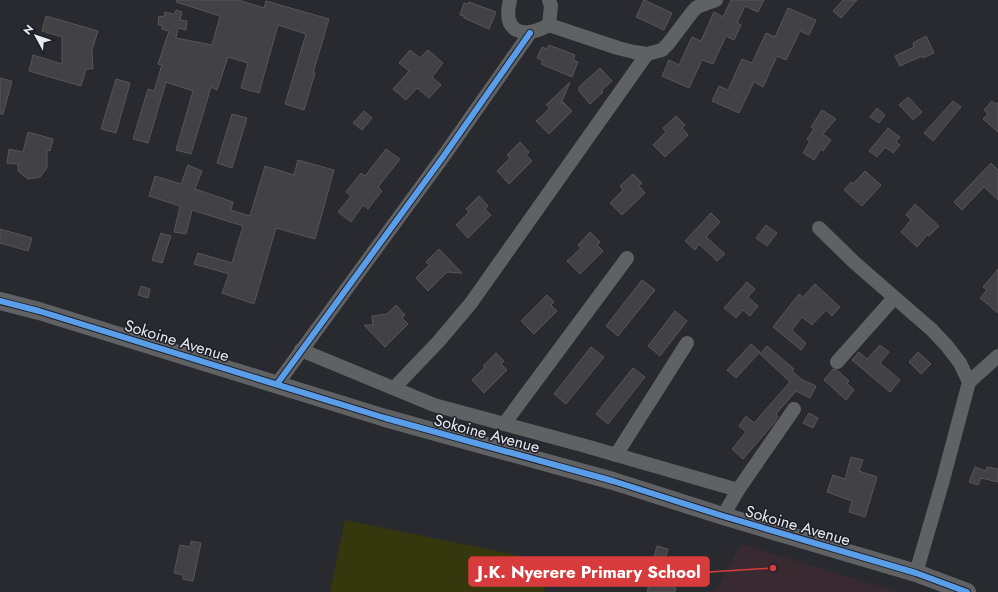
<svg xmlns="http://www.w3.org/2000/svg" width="998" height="592" viewBox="0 0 998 592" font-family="Jost,sans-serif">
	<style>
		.education { fill: #392a31 }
		.green { fill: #35370c }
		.building { fill: #424144; stroke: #575558 }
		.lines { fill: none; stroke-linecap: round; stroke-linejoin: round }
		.minor { stroke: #5f6162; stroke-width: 14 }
		.tertiary { stroke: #5f6162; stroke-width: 18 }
		.cycleway-casing { stroke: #1d1e27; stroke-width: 8 }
		.cycleway { stroke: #5a9eea; stroke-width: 6 }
		.labels { text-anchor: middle; stroke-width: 3; stroke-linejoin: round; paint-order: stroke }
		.street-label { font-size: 16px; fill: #e9e9f0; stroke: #1d1e27 }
		.leader { fill: none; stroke: #d83b3c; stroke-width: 1.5 }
		.callout-dot { fill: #d83b3c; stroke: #1d1e27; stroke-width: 1.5 }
		.callout { fill: #d83b3c; stroke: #d83b3c; stroke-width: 1.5 }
		.callout-label { font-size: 17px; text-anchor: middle; font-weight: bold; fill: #fff }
	</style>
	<rect width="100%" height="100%" fill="#292a2f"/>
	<path class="education" d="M741,544L898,592H715Z"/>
	<path class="green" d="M345,520L550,562L544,592H330Z"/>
	<g class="building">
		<path d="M177,0H238L264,8L266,1L329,19L313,73H315L304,110L285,104L306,34L278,25L259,93L241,88L248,63L228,57L217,90L211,87L191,154L176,150L193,91L166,82L148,143L133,139L148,89L154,91L162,65L158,64L169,31L162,29V25H158L159,16L164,17L165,12L174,14L176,10L182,12L180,20L187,21L186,30L178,28L176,38L212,45L220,16L176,2Z"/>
		<path d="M644,0L672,13L664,30L636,17Z"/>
		<path d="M731,0H764L758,12L745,6L737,23L741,25L734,40L726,36L713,64L702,60L689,88L662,76L669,60L679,65L692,37L701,41L714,12L723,17Z"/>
		<path d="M843,0H857L841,18L833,11Z"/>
		<path d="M469,2L496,12L489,29L464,18V16L460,15L464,3L468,4Z"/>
		<path d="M788,8L816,20L809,35L800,31L786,60L777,56L763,87L754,82L739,113L712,101L719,86L728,90L742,59L752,63L766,33L775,37Z"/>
		<path d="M46,16L98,31L92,50L93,69H86L81,86L29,71L33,55L62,64V37L42,31Z"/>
		<path d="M926,36L934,53L923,58L922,56L900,66L895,56L914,47L913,43Z"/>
		<path d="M549,45L575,55L573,60L578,62L572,77L541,64L543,61L537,58L542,47L547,49Z"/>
		<path d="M410,50L420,58L428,50L443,63L432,77L441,85L429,98L417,88L406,100L393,89L409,71L399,63Z"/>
		<path d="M600,68L612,81L601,91L603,92L590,104L579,91V87Z"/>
		<path d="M0,78L12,81L3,114H0Z"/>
		<path d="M116,79L130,83L116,133L101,129Z"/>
		<path d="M570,82L561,104L563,102L572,111L549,134L536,121L550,108L546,105Z"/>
		<path d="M908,97L922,112L913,120L899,105Z"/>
		<path d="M953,101L961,107L933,141L924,133Z"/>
		<path d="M992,101L996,104L998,102V132L983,119L988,114L984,110Z"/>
		<path d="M877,108L885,115L879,123L870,117Z"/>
		<path d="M822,110L836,119L823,134L831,140L823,151L821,149L814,160L803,153L810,141L807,139L814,129L811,127Z"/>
		<path d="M364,111L372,118L362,130L353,123Z"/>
		<path d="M232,114L247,118L232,168L217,163Z"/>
		<path d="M676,116L685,125L682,128L688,135L665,157L653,145L666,132L663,128Z"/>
		<path d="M888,128L900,137L896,142L900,145L893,153L885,147L877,157L869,151Z"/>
		<path d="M28,132L53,139L50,151L47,150V168L40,177L28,179L18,171V164L7,163L9,149L23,152Z"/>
		<path d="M520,142L529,152L526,155L532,161L509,184L497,171L510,158L507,155Z"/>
		<path d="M386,149L400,159L378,187L382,191L368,209L363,205L351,222L338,212L351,196L346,192L361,173L365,176Z"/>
		<path d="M298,160L334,170L315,239L276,228L254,304L222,293L229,274L194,264L198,253L232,263L243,226L192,210L186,234L174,232L180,206L149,196L155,176L181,184L188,165L202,171L195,189L233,202L231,210L250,216L265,166L294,175Z"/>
		<path d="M991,163L998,170V200L984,187L962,210L954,202Z"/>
		<path d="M865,171L881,185L862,206L844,190L851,182L853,184Z"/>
		<path d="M633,174L642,183L639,186L645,193L622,215L610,203L623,190L620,186Z"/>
		<path d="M479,196L488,206L485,209L491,215L468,238L456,225L469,212L466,209Z"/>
		<path d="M915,204L939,226L929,236L927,235L917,247L901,232L911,220L906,215Z"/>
		<path d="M711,213L720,222L706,237L725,254L717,261L699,244L695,250L685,241Z"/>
		<path d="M766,225L777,233L767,246L756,238Z"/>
		<path d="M0,229L32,238L28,251L0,243Z"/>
		<path d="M590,232L600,242L597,245L603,251L580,274L567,261L581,248L578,245Z"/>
		<path d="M161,233L171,236L162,263L152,260Z"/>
		<path d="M439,249L462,273L447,272L428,291L416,278L429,265L426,262Z"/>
		<path d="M998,269V313L980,298L987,290L983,287Z"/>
		<path d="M642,280L655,290L618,336L606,326Z"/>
		<path d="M747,282L755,289L748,297L758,306L750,316L743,310L736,318L724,308Z"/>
		<path d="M815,284L840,307L832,316L826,310L812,325L802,317L792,330L806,343L801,350L773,327L799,294L803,297Z"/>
		<path d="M141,286L150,289L148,298L138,295Z"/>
		<path d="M547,295L554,302L551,305L557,311L534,334L521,321Z"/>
		<path d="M396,305L405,315L402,318L408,324L385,347L364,325H373L372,316L387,314Z"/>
		<path d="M675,311L687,321L660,356L648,346Z"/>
		<path d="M751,344L760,352L736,378L727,370Z"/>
		<path d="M880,345L889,352L880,363L900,380L890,392L852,360L859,352L867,359Z"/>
		<path d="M767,346L794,369L792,371L801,379L816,386L810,398L796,391L776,414L778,416L775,422L743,459L732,449L746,432L739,426L746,416L754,423L790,382L760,354Z"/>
		<path d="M591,347L604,357L566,404L554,394Z"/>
		<path d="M918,352L931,364L921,374L909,362Z"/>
		<path d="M496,353L504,361L501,364L507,370L484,393L472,380L485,367L483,366Z"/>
		<path d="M633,368L645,377L608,424L596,414Z"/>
		<path d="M833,369L837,370L849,381L847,383L854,390L846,400L824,380Z"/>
		<path d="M809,413L818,418L813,428L803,423Z"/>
		<path d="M851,457L863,460L859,471L877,477L865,517L849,512L852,501L827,492L833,475L845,479Z"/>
		<path d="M975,467L986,471L987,467L998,469V482L981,478L978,485L969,482Z"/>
		<path d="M191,541L201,543L193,581L183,579V575L174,573L180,545L190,547Z"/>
		<path d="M657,546L668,549L664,564L653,562Z"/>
		<path d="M650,582L676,588L675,592H647Z"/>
	</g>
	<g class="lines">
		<g class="minor">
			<path d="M510,0C502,33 523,39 549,25L551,6L549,0"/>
			<path d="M549,25L618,48L634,52L647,54L662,50L668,44L693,11L697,7L716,0"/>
			<path d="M819,228L855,263L932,330L947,346L960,363L969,382L943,480L916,573"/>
			<path d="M301,350L434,405L582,445L738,490"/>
			<path d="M837,362L894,298"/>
			<path d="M969,382L998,356"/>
			<path d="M277,384L443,157L530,33"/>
			<path d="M394,388L439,341L471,303L647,54"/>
			<path d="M504,424L627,258"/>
			<path d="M616,455L687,343"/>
			<path d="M723,516L738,490L794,409"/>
		</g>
		<path class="tertiary" d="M0,301L39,311L385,418L613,481L723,516L916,573L967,592"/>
		<defs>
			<g id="cycleway">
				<path d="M0,301L39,311L385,418L613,481L723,516L916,573L967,592"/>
				<path d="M277,384L443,157L530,33"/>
			</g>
		</defs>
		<use href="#cycleway" class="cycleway-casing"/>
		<use href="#cycleway" class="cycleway"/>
	</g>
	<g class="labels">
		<g class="street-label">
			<text transform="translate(177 340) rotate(17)" y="6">Sokoine Avenue</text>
			<text transform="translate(487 433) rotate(15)" y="6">Sokoine Avenue</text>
			<text transform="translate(798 525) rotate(16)" y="6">Sokoine Avenue</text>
		</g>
	</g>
	<path class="leader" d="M773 568L709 572"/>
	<circle class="callout-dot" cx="773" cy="568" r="4"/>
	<rect class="callout" x="469" y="557" width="240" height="29" rx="4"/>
	<g class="callout-label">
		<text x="589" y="578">J.K. Nyerere Primary School</text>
	</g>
	<g transform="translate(36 36) rotate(310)" stroke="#1d1e27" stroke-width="3" paint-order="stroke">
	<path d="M0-3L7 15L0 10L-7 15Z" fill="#e9e9f0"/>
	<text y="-6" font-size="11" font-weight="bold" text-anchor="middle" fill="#e9e9f0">N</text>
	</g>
</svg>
